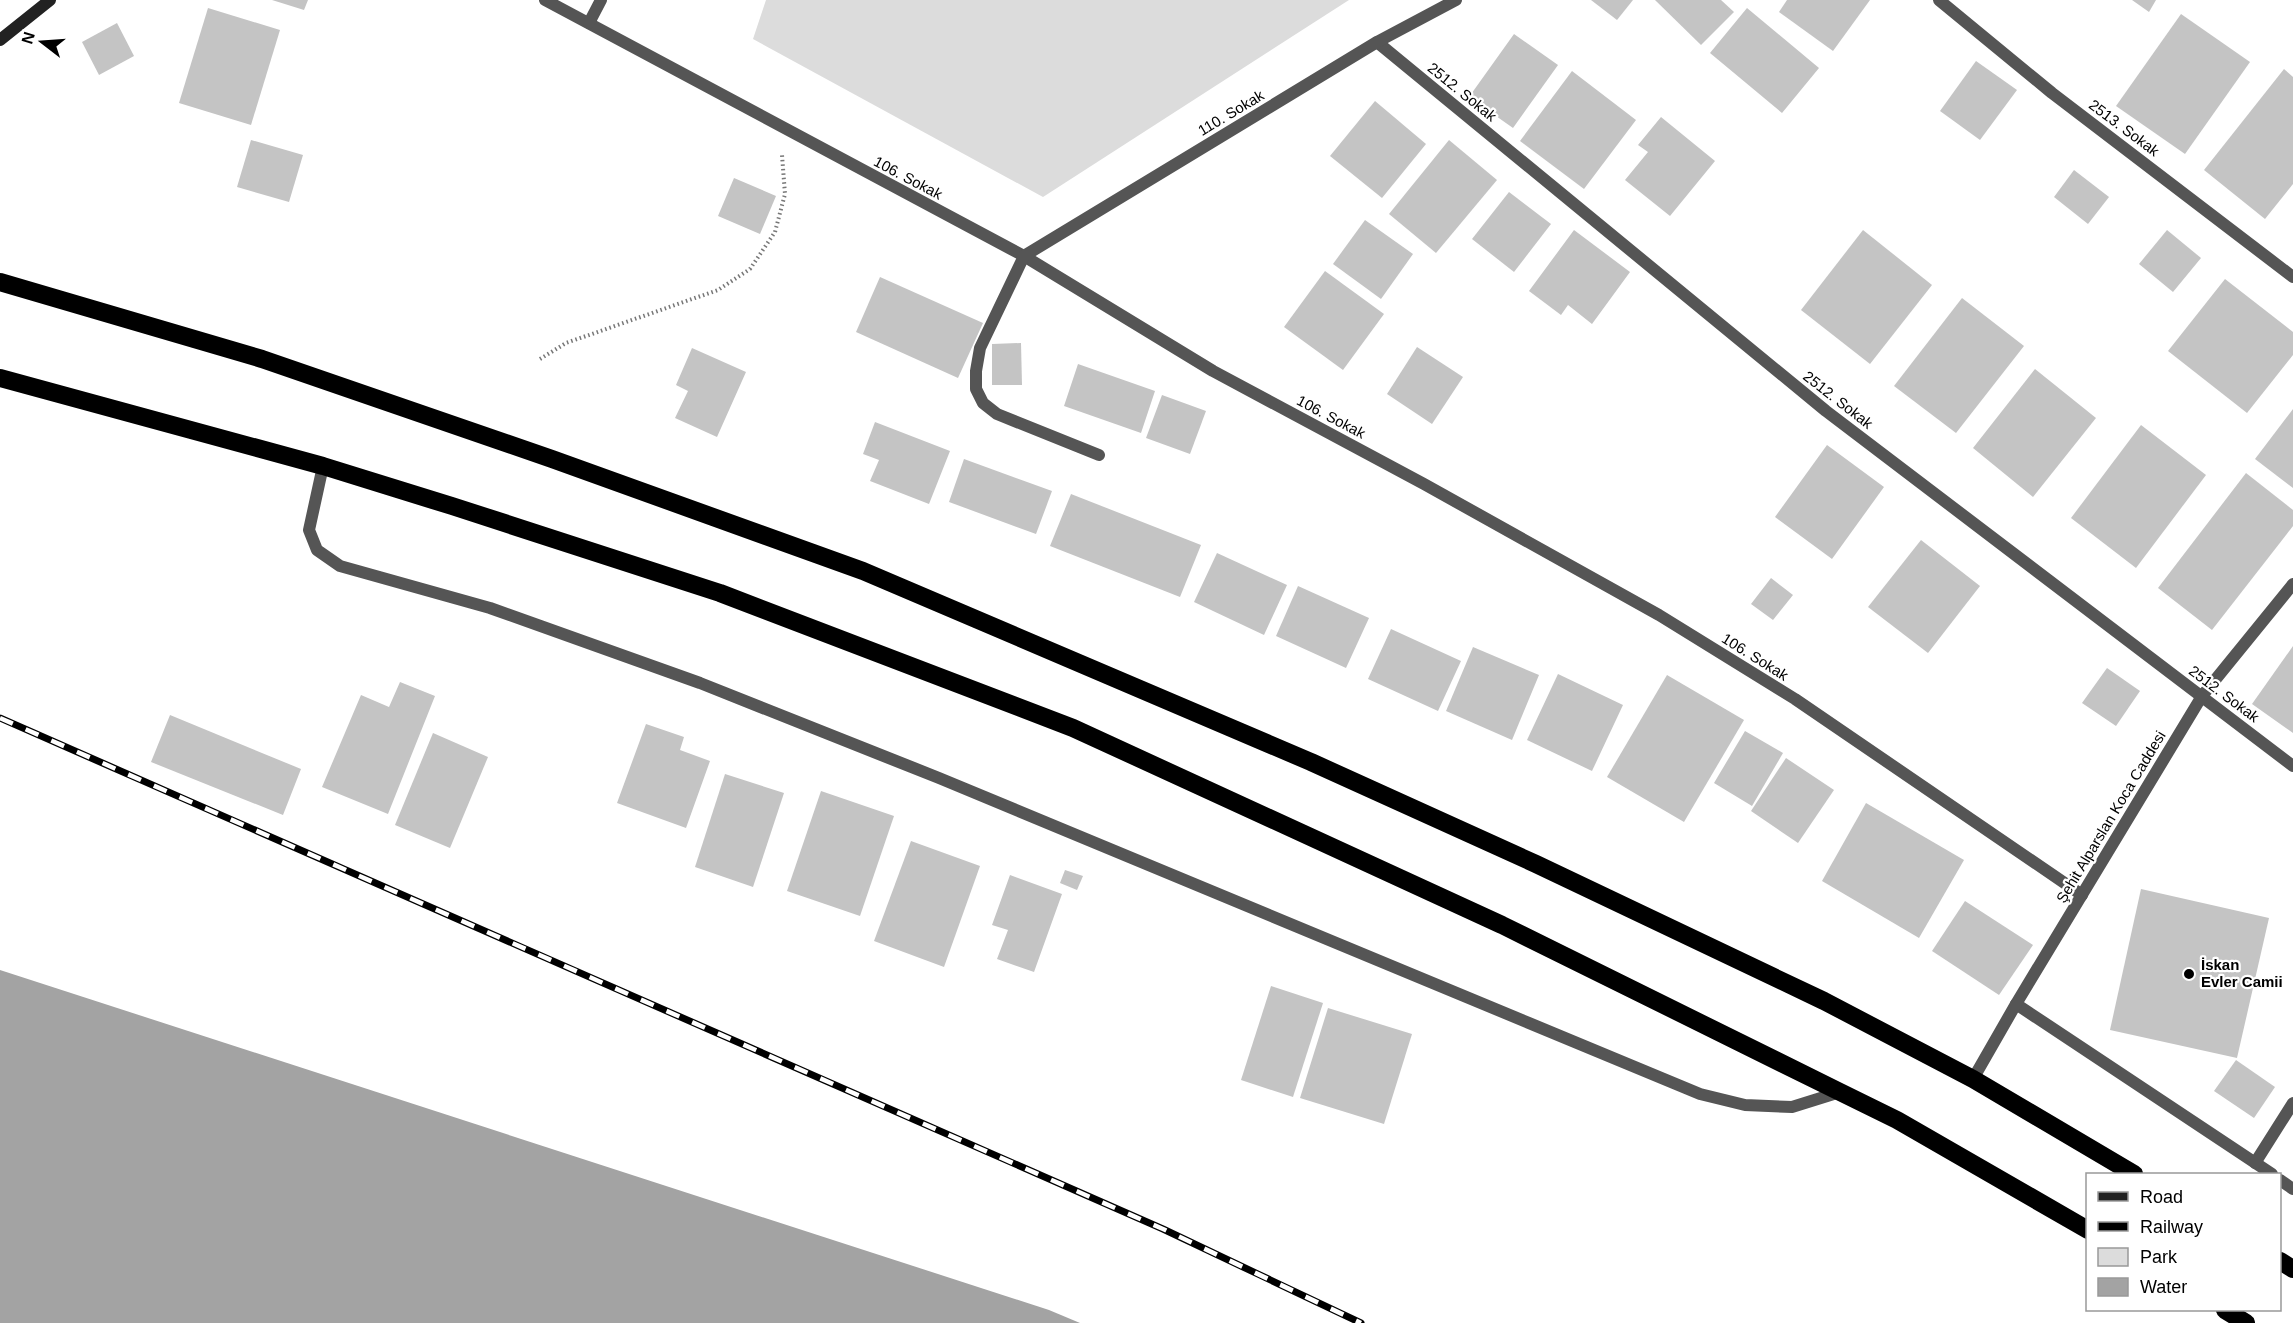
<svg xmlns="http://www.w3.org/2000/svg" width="2293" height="1323" viewBox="0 0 2293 1323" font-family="Helvetica,sans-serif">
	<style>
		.green { fill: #dcdcdc }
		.water { fill: #a3a3a3 }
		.building { fill: #c4c4c4 }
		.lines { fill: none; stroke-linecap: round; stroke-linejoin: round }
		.path { stroke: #777; stroke-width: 4; stroke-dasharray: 1.5 3; stroke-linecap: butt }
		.street { stroke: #555; stroke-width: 12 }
		.secondary { stroke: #222; stroke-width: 12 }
		.highway { stroke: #000; stroke-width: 18 }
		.rail-casing { stroke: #000; stroke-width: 7 }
		.rail { stroke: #fff; stroke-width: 4.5; stroke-dasharray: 14; stroke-linecap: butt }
		.poi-dot { fill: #000; stroke: #fff; stroke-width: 2 }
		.labels { text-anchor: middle; stroke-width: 4.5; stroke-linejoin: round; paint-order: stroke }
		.street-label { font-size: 15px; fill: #000; stroke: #fff }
		.poi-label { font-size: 15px; font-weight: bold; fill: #000; stroke: #fff; text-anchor: start }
	</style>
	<rect width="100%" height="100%" fill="#fff"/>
	<path class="green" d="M766,0H1349L1043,197L753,39Z"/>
	<path class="water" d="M0,970L1049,1310L1080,1323H0Z"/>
	<g class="building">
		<path d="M272,0H308L304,10Z"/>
		<path d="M1591,0H1633L1617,20Z"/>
		<path d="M1655,0H1721L1734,12L1701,45Z"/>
		<path d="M1787,0H1870L1833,51L1779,12Z"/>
		<path d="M2132,0H2156L2149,12Z"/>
		<path d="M208,8L280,30L251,125L179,103Z"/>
		<path d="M1747,8L1819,68L1782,113L1710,53Z"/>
		<path d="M2181,14L2250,62L2185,154L2116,106Z"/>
		<path d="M117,23L134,56L99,75L82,42Z"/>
		<path d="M1514,34L1558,65L1513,128L1469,97Z"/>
		<path d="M1976,61L2017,90L1980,140L1940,111Z"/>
		<path d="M2284,69L2293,77V184L2265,219L2204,170Z"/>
		<path d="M1572,71L1636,120L1584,189L1520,141Z"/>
		<path d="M1375,101L1426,144L1382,198L1330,156Z"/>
		<path d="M1661,117L1715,161L1670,216L1625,180L1648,152L1638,145Z"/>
		<path d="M251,140L303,155L289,202L237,187Z"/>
		<path d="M1449,140L1497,180L1436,253L1389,214Z"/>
		<path d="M2074,170L2109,197L2088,224L2054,197Z"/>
		<path d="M734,178L776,196L760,234L718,216Z"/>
		<path d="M1509,192L1551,224L1514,272L1472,239Z"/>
		<path d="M1365,220L1413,254L1381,299L1333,264Z"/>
		<path d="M1574,230L1630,272L1592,324L1568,305L1561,315L1529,291Z"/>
		<path d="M1863,230L1932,285L1870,364L1801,310Z"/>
		<path d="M2167,230L2201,258L2173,292L2139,264Z"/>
		<path d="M1325,271L1384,314L1343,370L1284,327Z"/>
		<path d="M880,277L983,323L958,378L856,332Z"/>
		<path d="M2225,279L2293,332V355L2247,413L2168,351Z"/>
		<path d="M1962,298L2024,346L1956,433L1894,386Z"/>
		<path d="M1021,343L1022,385H992V344Z"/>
		<path d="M1417,347L1463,377L1432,424L1387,394Z"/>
		<path d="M692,348L746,372L717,437L675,418L688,391L676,385Z"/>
		<path d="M1078,364L1155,391L1141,433L1064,406Z"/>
		<path d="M2035,369L2096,418L2033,497L1973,448Z"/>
		<path d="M1162,395L1206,411L1190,454L1146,438Z"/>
		<path d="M2293,409V488L2255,459Z"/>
		<path d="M875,422L950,451L929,504L870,481L879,460L863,454Z"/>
		<path d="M2141,425L2206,475L2136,568L2071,518Z"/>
		<path d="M1827,445L1884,487L1832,559L1775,517Z"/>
		<path d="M964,459L1052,491L1036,534L949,502Z"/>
		<path d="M2246,473L2293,510V526L2212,630L2158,588Z"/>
		<path d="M1071,494L1201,545L1180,597L1050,546Z"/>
		<path d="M1921,540L1980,586L1928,653L1868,607Z"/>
		<path d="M1217,553L1287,585L1264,635L1194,602Z"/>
		<path d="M1771,578L1793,595L1773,620L1751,604Z"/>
		<path d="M1298,586L1369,618L1346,668L1276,636Z"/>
		<path d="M1391,629L1461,661L1438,711L1368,679Z"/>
		<path d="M2293,646V733L2252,704Z"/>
		<path d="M1473,647L1539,675L1512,740L1446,711Z"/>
		<path d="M2107,668L2140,691L2116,726L2082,703Z"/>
		<path d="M1558,674L1623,705L1592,771L1527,740Z"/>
		<path d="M1667,675L1744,720L1684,822L1607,777Z"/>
		<path d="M400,682L435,696L388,814L322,787L361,695L389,707Z"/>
		<path d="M170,715L301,769L283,815L151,762Z"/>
		<path d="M646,724L684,737L680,750L710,761L686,828L617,803Z"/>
		<path d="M1745,731L1783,753L1752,806L1714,783Z"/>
		<path d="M433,733L488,757L450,848L395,825Z"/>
		<path d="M1786,758L1834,790L1798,843L1751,811Z"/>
		<path d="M725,774L784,793L753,887L695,867Z"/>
		<path d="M821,791L894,816L860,916L787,891Z"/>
		<path d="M1866,803L1964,860L1919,938L1822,881Z"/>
		<path d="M911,841L980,866L944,967L874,941Z"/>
		<path d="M1065,870L1083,876L1077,890L1060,883Z"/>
		<path d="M1010,875L1062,894L1034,972L997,959L1008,930L992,925Z"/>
		<path d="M2141,889L2269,918L2237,1058L2110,1030Z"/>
		<path d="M1965,901L2033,945L1999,995L1932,951Z"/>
		<path d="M1271,986L1323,1003L1293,1097L1241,1080Z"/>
		<path d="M1328,1008L1412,1034L1384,1124L1300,1098Z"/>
		<path d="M2236,1060L2275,1087L2254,1118L2214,1091Z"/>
	</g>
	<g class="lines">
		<path class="path" d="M540,359L566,343L718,290L750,269L775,232L785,194L782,155"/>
		<g class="street">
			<path d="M545,0L1024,256L1213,371L1424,484L1659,615L1795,699L2082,895"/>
			<path d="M1939,0L2052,93L2293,277"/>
			<path d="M589,23L601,0"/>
			<path d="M1377,42L1826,411L2293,766"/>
			<path d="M1099,455L997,414L983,403L976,389V371L980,348L1024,256L1377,42L1456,0"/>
			<path d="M323,466L309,530L317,550L340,566L490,608L700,683L939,778L1700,1094L1745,1105L1792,1107L1840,1092"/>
			<path d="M2016,1004L2272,1174"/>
			<path d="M1973,1079L2016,1004L2202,696L2293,584"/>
			<path d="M2255,1163L2293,1103"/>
			<path d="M2280,1180L2293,1189"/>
		</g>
		<path class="secondary" d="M0,40L50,0"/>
		<g class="highway">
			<path d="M0,282L262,359L552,459L863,571L1311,762L1536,864L1824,1001L1973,1079L2134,1174"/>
			<path d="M0,378L323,466L452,506L720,593L1073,728L1502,925L1840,1092L1897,1120L2088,1230"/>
			<path d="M2280,1261L2293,1269"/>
			<path d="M2225,1310L2246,1323"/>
		</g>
		<defs>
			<path id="rail" d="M0,718L1163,1229L1361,1323"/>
		</defs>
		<use href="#rail" class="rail-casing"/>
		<use href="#rail" class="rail"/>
	</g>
	<circle class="poi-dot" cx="2189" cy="974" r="6"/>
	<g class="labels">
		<g class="street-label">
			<text transform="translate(1462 92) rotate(39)" y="5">2512. Sokak</text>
			<text transform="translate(1231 113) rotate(-31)" y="5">110. Sokak</text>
			<text transform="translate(2124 128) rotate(37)" y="5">2513. Sokak</text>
			<text transform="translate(908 178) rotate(28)" y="5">106. Sokak</text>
			<text transform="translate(1838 400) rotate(38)" y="5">2512. Sokak</text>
			<text transform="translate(1331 417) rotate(28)" y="5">106. Sokak</text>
			<text transform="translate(1755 657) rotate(32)" y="5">106. Sokak</text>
			<text transform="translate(2224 694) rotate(37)" y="5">2512. Sokak</text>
			<text transform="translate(2111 817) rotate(-59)" y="5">Şehit Alparslan Koca Caddesi</text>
		</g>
		<g class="poi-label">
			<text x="2201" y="970">İskan<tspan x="2201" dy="17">Evler Camii</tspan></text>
		</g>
	</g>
	<rect x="2086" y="1173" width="195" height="138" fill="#ffffff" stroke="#999999" stroke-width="1.5"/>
	<rect x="2098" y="1192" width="30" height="9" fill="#222222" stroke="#999999" stroke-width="1.5"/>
	<text x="2140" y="1203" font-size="18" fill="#000000">Road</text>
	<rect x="2098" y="1222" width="30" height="9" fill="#000000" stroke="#999999" stroke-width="1.5"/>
	<text x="2140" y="1233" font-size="18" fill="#000000">Railway</text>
	<rect x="2098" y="1248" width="30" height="18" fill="#dcdcdc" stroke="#999999" stroke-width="1.5"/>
	<text x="2140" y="1263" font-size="18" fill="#000000">Park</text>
	<rect x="2098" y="1278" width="30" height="18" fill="#a3a3a3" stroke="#999999" stroke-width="1.5"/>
	<text x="2140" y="1293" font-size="18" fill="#000000">Water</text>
	<g transform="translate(42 42) rotate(287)" stroke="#ffffff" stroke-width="4.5" paint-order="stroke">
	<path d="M0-4.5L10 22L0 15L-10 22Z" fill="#000000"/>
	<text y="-9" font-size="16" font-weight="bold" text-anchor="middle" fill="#000000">N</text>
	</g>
</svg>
